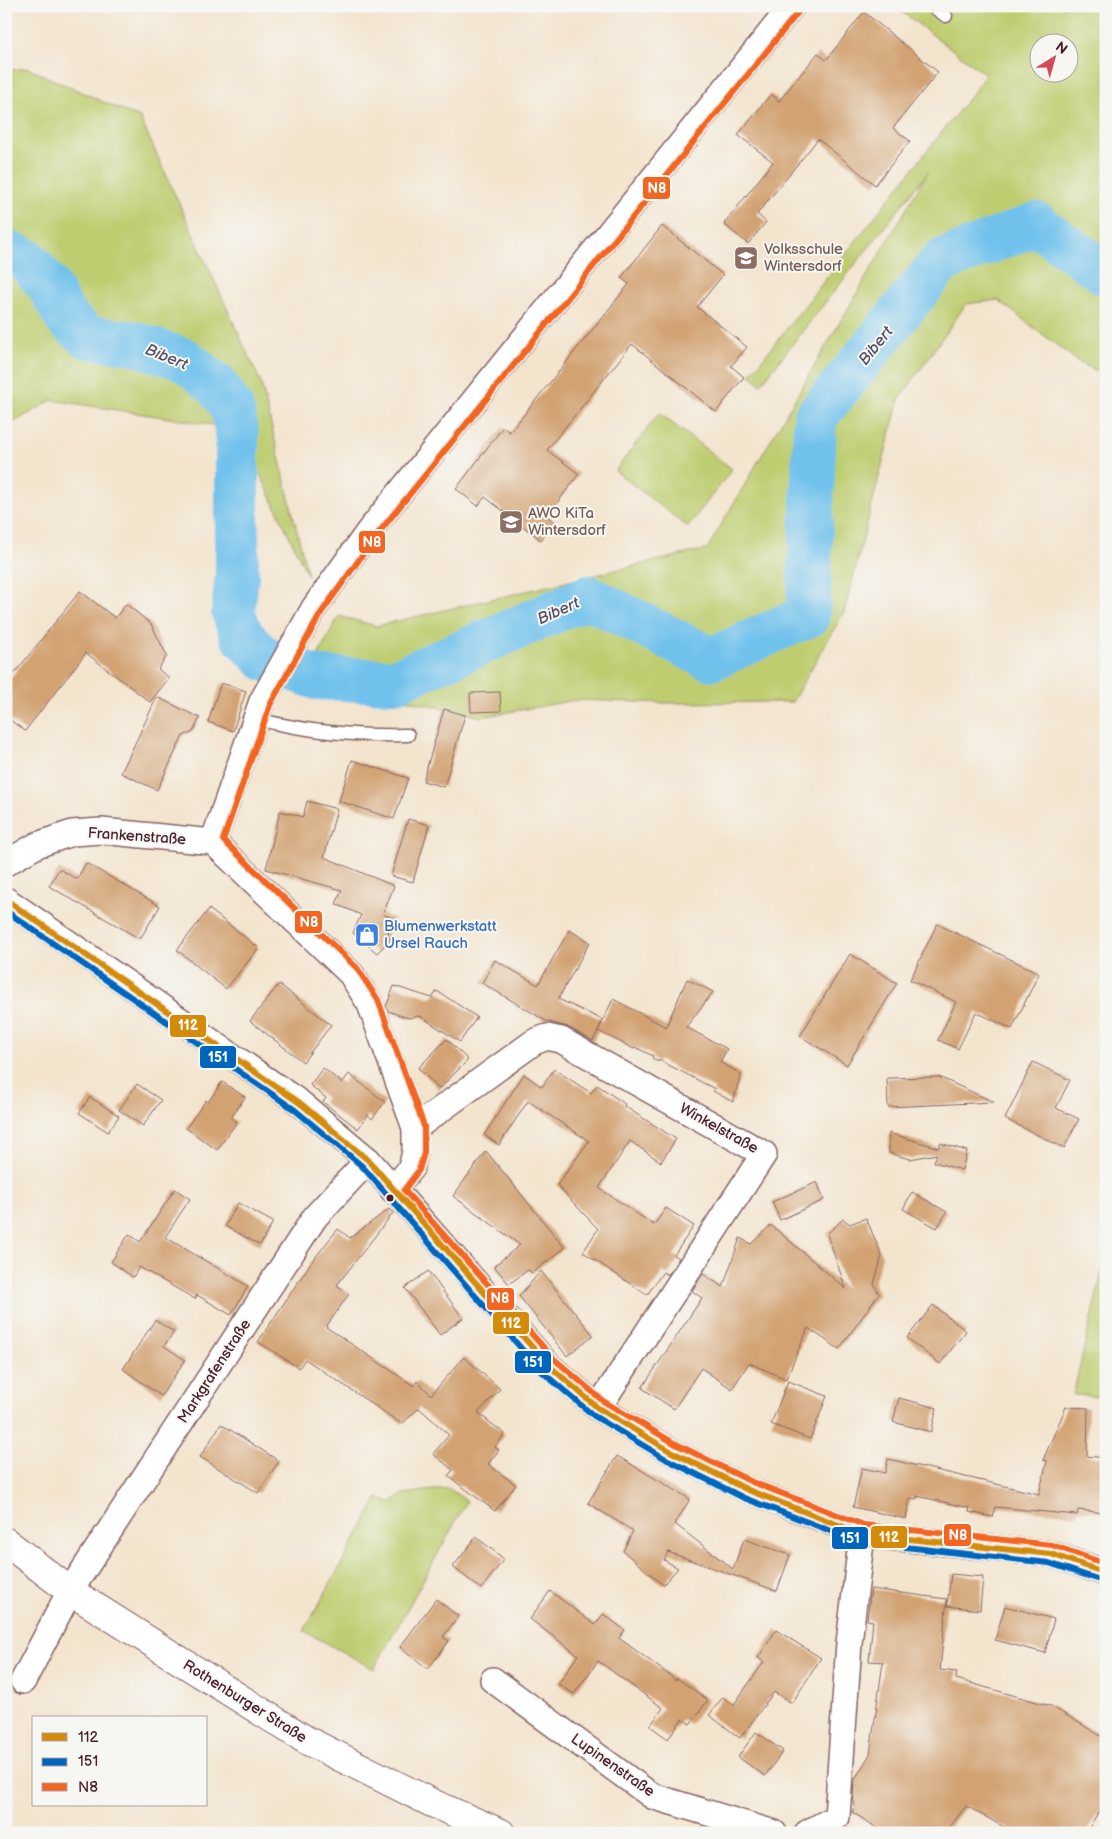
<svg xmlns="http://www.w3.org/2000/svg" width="1112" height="1839" viewBox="0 0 1112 1839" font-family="'Balsamiq Sans',sans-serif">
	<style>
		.green { fill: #becd6f; stroke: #84764d; fill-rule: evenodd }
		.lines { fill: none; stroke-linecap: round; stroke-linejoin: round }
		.river { stroke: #70c1ec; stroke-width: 44 }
		.building { fill: #d2a272 }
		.lane-casing { stroke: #856464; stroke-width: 15 }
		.street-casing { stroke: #856464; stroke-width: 28 }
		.secondary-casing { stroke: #856464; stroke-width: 30 }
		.lane { stroke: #fff; stroke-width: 12 }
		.street { stroke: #fff; stroke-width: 25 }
		.secondary { stroke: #fff; stroke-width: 28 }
		.bus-1-casing { stroke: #f6f6f2; stroke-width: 10 }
		.bus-2-casing { stroke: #f6f6f2; stroke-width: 10 }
		.bus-3-casing { stroke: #f6f6f2; stroke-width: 10 }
		.bus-1 { stroke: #d48b09; stroke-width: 6 }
		.bus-2 { stroke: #0065bd; stroke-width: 6 }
		.bus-3 { stroke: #f26522; stroke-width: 6 }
		.bus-dot { fill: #4a1f2b; stroke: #f6f6f2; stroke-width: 2 }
		.labels { text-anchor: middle; stroke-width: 4; stroke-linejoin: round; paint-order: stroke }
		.education-label { font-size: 15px; fill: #785e54; stroke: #f6f6f2; text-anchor: start }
		.street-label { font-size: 15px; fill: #4a1f2b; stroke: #f6f6f2 }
		.shop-label { font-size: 15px; fill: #366cbe; stroke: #f6f6f2; text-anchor: start }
		.water-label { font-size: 16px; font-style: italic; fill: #555065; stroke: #f6f6f2 }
		.line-badge { stroke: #f6f6f2; stroke-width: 2 }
		.badge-label { font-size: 14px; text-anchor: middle; font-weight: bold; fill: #fff }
	</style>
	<rect width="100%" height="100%" fill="#f6f6f2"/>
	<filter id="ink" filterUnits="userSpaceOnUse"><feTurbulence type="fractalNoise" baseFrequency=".02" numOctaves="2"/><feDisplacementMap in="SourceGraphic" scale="10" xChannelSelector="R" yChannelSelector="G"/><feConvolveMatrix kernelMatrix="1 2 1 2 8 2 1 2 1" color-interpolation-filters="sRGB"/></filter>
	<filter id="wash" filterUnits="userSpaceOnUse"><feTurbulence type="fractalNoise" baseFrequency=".0096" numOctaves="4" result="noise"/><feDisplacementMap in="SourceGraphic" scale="20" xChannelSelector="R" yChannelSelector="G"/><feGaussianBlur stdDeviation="1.12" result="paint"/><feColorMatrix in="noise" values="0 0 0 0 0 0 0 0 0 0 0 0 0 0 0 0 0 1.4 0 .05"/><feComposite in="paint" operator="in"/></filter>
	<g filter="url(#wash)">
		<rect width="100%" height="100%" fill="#f3e4ce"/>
		<g class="green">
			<path d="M894,6H1106V375L1080,363L998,300L966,304L899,400L844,612L792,702L667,703L576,700L481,717L395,697L300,690L339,616L376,626L707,549L928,172L761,384L750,375L976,89L985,74ZM1040,42H1070V72H1040Z"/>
			<path d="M27,68L140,118L261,383L308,576L240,431L208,424L52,400L6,427V71Z"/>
			<path d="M659,413L732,469L688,527L615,471Z"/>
			<path d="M1106,1255V1397L1073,1395Z"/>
			<path d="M448,1488L467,1501L374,1669L304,1631L378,1498L390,1503L403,1494Z"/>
		</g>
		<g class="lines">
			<path class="river" d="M6,251L28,261L48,285L66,318L88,337L134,343L185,360L216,385L232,408L237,434V576L233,611L242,636L265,659L317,678L395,681L588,597L711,659L808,616L815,418L942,261L1036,224L1106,274"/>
		</g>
		<g id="blocks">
			<g class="building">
				<path d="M864,12L938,72L893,128L910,141L875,185L818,139L757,214L766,222L748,244L724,224L773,162L738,135L771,94L779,101L818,53L826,60Z"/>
				<path d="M662,226L723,275L697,307L747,347L731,366L744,377L716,412L632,344L547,450L579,474L547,516L555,522L541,540L485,497L478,506L456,489L503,427L510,432L629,284L621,278Z"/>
				<path d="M80,591L115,618L126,604L151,624L167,656L158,669L169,678L150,702L86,653L25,731L6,717V684Z"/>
				<path d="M221,683L246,691L233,731L208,722Z"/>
				<path d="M500,692L501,711L471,712L470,693Z"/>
				<path d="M157,697L200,718L193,732L183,736L157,790L121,773Z"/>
				<path d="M444,709L465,715L444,787L423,781Z"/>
				<path d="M352,760L408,778L394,819L339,801Z"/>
				<path d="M307,801L337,809L324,857L394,886L383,914L394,919L387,935L391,939L377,953L353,933L361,915L336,904L342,890L266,869L280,811L303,817Z"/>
				<path d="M408,819L429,825L413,882L391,876Z"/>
				<path d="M86,863L160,906L140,939L49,886L59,869L77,879Z"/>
				<path d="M209,909L259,948L226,989L177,950Z"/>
				<path d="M937,924L1039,973L1012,1029L976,1012L958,1049L938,1040L956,1002L910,980Z"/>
				<path d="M569,930L590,942L558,999L603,1020L593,1041L568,1027L546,1021L482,983L495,960L538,985Z"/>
				<path d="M850,954L897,983L847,1065L800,1036Z"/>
				<path d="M687,979L713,992L686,1027L727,1049L720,1062L741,1074L733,1102L713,1091L715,1089L659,1060L658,1062L652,1058L653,1056L635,1047L634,1049L598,1031L613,999L666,1027Z"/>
				<path d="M279,984L331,1025L303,1062L250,1021Z"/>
				<path d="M394,986L432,998L437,991L477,1017L460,1042L420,1016L408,1018L388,1011L386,1007Z"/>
				<path d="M447,1039L468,1060L439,1089L418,1068Z"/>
				<path d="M1033,1062L1070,1080L1056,1108L1079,1119L1064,1148L1005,1119Z"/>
				<path d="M323,1068L342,1083L349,1074L385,1102L372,1119L368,1115L358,1129L323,1102L326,1098L310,1085Z"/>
				<path d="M554,1069L591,1093L597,1085L625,1104L624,1106L676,1139L661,1162L630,1141L599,1188L654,1225L666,1208L694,1226L674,1255L679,1258L668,1275L663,1272L647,1295L583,1252L598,1229L557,1185L589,1141L528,1101L499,1145L484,1135L524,1074L542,1087Z"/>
				<path d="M939,1077L994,1102L888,1107L887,1078Z"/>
				<path d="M222,1082L245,1097L231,1118L237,1122L217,1150L186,1128L206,1100L208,1102Z"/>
				<path d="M137,1084L161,1100L143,1126L119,1110Z"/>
				<path d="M90,1097L119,1116L108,1132L79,1113Z"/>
				<path d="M889,1133L939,1148L940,1143L967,1151L962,1170L934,1162L937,1154L910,1159L889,1153Z"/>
				<path d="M486,1151L565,1248L532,1273L528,1270L509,1284L494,1266L520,1245L453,1196Z"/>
				<path d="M817,1182L824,1200L780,1220L772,1202Z"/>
				<path d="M175,1189L190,1199L165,1237L248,1286L231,1315L197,1295L195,1299L139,1267L133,1277L111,1262L129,1234L140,1242Z"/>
				<path d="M912,1192L947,1212L937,1228L903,1209Z"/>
				<path d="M238,1203L273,1222L260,1245L225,1226Z"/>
				<path d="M389,1209L393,1213L337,1285L349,1294L326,1327L414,1386L417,1381L431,1395L464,1357L500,1389L478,1413L505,1434L495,1447L499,1450L488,1464L516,1485L495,1511L448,1476L453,1470L433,1454L449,1435L419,1408L402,1424L305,1359L299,1368L258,1342L310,1264L338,1229L350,1238Z"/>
				<path d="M866,1218L882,1256L874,1284L879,1294L839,1349L808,1328L786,1379L749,1363L732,1389L701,1368L674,1409L642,1388L702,1298L692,1291L703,1274L723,1287L740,1238L751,1244L771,1225L846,1289L827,1234L843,1219L850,1224Z"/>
				<path d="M428,1271L463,1318L440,1335L405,1288Z"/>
				<path d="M541,1271L593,1335L567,1356L519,1296Z"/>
				<path d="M933,1305L966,1331L940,1364L907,1338Z"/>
				<path d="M155,1320L174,1332L164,1346L185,1360L161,1396L123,1369Z"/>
				<path d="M788,1381L827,1396L810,1439L771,1424Z"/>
				<path d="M899,1398L937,1408L931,1432L893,1422Z"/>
				<path d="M1066,1407L1088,1408L1087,1456L1106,1458V1513L1078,1510L1077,1515L995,1507L993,1517L969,1512L970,1508L917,1496L916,1499L910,1498L906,1519L853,1507L862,1468L885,1473L888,1459L1039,1494L1047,1461L1043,1460Z"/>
				<path d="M221,1424L279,1461L258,1493L200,1457Z"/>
				<path d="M617,1456L690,1499L675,1524L733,1569L744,1539L790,1555L777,1591L668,1552L664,1560L678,1568L663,1585L623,1551L633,1531L588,1503Z"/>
				<path d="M476,1537L504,1559L481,1589L453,1567Z"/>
				<path d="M951,1574L983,1577L980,1610L947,1606Z"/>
				<path d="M871,1589L947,1599L940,1670L957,1672L956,1679L1051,1706L1106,1739V1799L1086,1833H1015L966,1806L945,1833H885L852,1812L855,1807L853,1796L854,1781L870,1754L883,1662L869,1661L873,1621L867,1620Z"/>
				<path d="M550,1591L595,1625L603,1614L625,1630L619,1638L676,1680L677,1678L708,1700L690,1724L682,1719L668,1739L650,1726L663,1708L598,1661L574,1694L558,1684L578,1655L530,1619Z"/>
				<path d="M436,1599L458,1616L443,1637L449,1641L428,1669L400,1647Z"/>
				<path d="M1005,1606L1054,1619L1045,1653L995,1640Z"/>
				<path d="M776,1630L821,1658L792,1703L774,1692L740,1738L709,1715L723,1697L734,1705L737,1700L764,1662L758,1658Z"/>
				<path d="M756,1732L783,1751L765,1776L738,1757Z"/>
			</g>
		</g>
	</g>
	<g filter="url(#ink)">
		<use href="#blocks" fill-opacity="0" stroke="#856464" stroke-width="1"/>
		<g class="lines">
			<defs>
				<g id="lane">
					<path d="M932,6L946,16"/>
					<path d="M256,719C310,732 353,736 408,735"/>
				</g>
				<g id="street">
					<path d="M213,842L262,701L314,608L369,531L792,6"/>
					<path d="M6,863L37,845L72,833L101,831L213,842L351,974L370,1004L415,1128V1152L411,1168L393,1190"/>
					<path d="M6,900L300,1103L368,1160L547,1364L598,1408L670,1451L748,1490L862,1534L1051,1554L1106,1573"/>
					<path d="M415,1128L534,1042L547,1037L561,1040L764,1154L598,1408"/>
					<path d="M493,1680L652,1796L774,1833"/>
					<path d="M23,1681L70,1591L315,1217L368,1160"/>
					<path d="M807,1833L837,1817L849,1643L862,1534"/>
				</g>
				<path id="secondary" d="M6,1542L70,1591L306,1740L432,1803L501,1833"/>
			</defs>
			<use href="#lane" class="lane-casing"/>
			<use href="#street" class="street-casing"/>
			<use href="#secondary" class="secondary-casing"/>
			<use href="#lane" class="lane"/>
			<use href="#street" class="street"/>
			<use href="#secondary" class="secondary"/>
			<defs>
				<path id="bus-1" d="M6,900L300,1103L368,1160L547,1364L598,1408L670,1451L748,1490L862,1534L1051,1554L1106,1573"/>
				<path id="bus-2" d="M6,911L295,1110L362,1166L540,1370L594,1416L666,1459L744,1498L860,1542L1049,1563L1103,1581"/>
				<path id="bus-3" d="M799,11L376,536L321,613L270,705L223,840L357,968L378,1000L424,1126V1153L419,1170L404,1190L553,1358L603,1401L674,1443L752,1482L864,1525L1052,1545L1106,1564"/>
			</defs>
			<use href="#bus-1" class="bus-1-casing"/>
			<use href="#bus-2" class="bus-2-casing"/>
			<use href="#bus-3" class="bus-3-casing"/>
			<use href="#bus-1" class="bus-1"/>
			<use href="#bus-2" class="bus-2"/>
			<use href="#bus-3" class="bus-3"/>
		</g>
	</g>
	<defs>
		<symbol id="school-square" viewBox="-11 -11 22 22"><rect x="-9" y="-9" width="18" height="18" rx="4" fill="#8d6e63" stroke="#f6f6f2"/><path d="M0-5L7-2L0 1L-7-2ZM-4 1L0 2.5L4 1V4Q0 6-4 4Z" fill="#fff"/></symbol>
		<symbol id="shop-square" viewBox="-11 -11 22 22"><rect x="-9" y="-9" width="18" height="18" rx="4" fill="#3f7fe0" stroke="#f6f6f2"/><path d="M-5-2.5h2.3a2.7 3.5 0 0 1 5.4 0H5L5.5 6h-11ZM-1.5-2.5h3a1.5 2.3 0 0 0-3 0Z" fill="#fff"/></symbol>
	</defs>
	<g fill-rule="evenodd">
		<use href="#school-square" x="732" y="244" width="28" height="28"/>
		<use href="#school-square" x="497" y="508" width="28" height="28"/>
		<use href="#shop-square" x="353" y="921" width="28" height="28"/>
	</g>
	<circle class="bus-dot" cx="390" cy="1198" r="4.5"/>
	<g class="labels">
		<g class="education-label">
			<text x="764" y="254">Volksschule<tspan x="764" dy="17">Wintersdorf</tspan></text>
			<text x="528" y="518">AWO KiTa<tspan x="528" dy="17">Wintersdorf</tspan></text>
		</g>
		<g class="street-label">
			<text transform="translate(137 836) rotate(4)" y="5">Frankenstraße</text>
			<text transform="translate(719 1128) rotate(29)" y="5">Winkelstraße</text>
			<text transform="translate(214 1371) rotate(-57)" y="5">Markgrafenstraße</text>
			<text transform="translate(245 1701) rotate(32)" y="5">Rothenburger Straße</text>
			<text transform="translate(613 1765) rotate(35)" y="5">Lupinenstraße</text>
		</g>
		<g class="shop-label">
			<text x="384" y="931">Blumenwerkstatt<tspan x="384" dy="17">Ursel Rauch</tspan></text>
		</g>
		<g class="water-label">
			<text transform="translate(875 345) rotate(-51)" y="6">Bibert</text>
			<text transform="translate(167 356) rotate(22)" y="6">Bibert</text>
			<text transform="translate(558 610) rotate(-24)" y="6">Bibert</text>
		</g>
	</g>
	<g class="line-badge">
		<rect x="642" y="176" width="29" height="24" rx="5" fill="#f26522"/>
		<rect x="358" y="530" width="28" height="24" rx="5" fill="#f26522"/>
		<rect x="294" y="910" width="29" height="24" rx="5" fill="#f26522"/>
		<rect x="169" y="1014" width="38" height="24" rx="5" fill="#d48b09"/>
		<rect x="199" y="1045" width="38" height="24" rx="5" fill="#0065bd"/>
		<rect x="486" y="1287" width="29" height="24" rx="5" fill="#f26522"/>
		<rect x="492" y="1311" width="38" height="24" rx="5" fill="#d48b09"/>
		<rect x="514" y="1350" width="38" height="24" rx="5" fill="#0065bd"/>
		<rect x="943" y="1523" width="29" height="24" rx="5" fill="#f26522"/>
		<rect x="870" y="1525" width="38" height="24" rx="5" fill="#d48b09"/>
		<rect x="831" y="1526" width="38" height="24" rx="5" fill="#0065bd"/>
	</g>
	<g class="badge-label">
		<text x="657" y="193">N8</text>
		<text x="372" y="547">N8</text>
		<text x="309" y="927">N8</text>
		<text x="188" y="1030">112</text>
		<text x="218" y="1062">151</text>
		<text x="500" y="1303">N8</text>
		<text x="511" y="1328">112</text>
		<text x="533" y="1367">151</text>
		<text x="958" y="1540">N8</text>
		<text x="889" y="1542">112</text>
		<text x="850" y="1543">151</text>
	</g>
	<rect width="1112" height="1839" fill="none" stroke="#f6f6f2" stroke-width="25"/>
	<rect x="32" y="1716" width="175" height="90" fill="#f6f6f2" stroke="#b1a0a2"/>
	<rect x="42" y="1733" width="25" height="8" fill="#d48b09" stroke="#b1a0a2"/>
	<text x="78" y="1742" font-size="15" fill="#4a1f2b">112</text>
	<rect x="42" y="1758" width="25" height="8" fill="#0065bd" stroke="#b1a0a2"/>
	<text x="78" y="1766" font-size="15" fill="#4a1f2b">151</text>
	<rect x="42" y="1783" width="25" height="8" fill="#f26522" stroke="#b1a0a2"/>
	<text x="78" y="1792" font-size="15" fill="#4a1f2b">N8</text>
	<g transform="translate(1054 58) rotate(37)"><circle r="24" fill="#f6f6f2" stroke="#b1a0a2"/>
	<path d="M0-4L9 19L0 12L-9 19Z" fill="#d1495b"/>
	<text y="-8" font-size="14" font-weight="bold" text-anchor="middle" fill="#4a1f2b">N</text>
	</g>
</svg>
